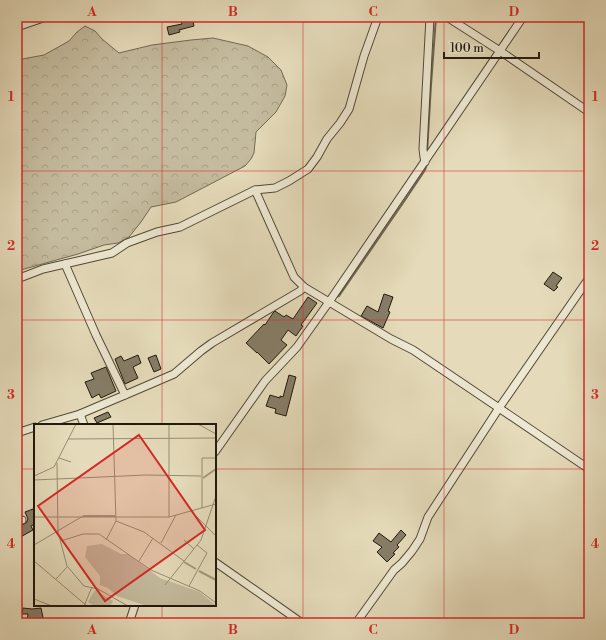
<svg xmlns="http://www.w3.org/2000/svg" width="606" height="640" viewBox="0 0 606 640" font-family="'Libre Bodoni',serif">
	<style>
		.forest { fill: url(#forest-crowns); stroke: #726955 }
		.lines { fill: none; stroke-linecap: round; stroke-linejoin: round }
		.stream { stroke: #6e6551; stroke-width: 2 }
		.building { fill: #867d67; stroke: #20180d }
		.minor-casing { stroke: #514938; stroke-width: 9 }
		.minor { stroke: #eee8d2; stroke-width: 7 }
		.grid { fill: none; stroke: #d62828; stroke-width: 1; stroke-opacity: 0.55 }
		.inset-river { fill: none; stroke: #a2997f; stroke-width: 2 }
		.inset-road { fill: none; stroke: #968d75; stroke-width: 1 }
		.view { fill: #d62828; fill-opacity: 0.15; stroke: #d62828; stroke-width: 2 }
		.inset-edge { fill: none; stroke: #20180d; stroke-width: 2 }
		.neatline { fill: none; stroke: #d62828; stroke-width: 1.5 }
		.grid-label { font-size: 13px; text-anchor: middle; font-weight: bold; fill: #d62828 }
	</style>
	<defs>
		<pattern id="forest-crowns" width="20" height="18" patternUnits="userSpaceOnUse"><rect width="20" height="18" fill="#c4ba9d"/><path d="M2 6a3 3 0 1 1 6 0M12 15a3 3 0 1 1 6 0" fill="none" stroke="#a89f86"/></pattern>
	</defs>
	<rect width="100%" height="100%" fill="#e5dbba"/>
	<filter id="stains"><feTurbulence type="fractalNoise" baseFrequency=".005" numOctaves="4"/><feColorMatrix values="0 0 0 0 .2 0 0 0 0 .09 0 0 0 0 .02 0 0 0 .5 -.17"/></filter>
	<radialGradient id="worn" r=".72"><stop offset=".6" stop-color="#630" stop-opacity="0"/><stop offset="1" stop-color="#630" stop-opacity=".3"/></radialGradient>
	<path class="forest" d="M85,26L95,31L102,39L119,53L152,45L191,40L213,38L248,46L268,57L281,70L287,85L285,96L276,112L256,132L254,153L251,159L245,166L176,202L151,207L141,222L129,237L118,243L104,245L78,254L17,271V60L44,55L69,41L77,32Z"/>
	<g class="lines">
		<g class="stream">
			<path d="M427,153L431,85L436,17"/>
			<path d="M335,297L339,296L405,200L425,170L427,164"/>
			<path d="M17,429L24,427"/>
		</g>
	</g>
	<g class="building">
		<path d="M192,18L194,26L179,30L180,32L169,35L167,27L182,24L181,20Z"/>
		<path d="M553,272L562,278L556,286L558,287L554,291L544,284Z"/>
		<path d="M384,294L393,297L388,311L390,312L383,328L361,316L367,306L378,312Z"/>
		<path d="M308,297L317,303L301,325L303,326L296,336L288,330L281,340L287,345L269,364L257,352V353L246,343L264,324L265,325L273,313L275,311L284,317L286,315L293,319Z"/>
		<path d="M138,355L141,363L133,367L138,378L125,384L115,359L121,356L124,361Z"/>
		<path d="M156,355L161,369L154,372L148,358Z"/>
		<path d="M106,367L116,391L101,398L99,394L92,398L85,382L94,379L91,373Z"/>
		<path d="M289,375L296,377L286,416L275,413L276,409L266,406L270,395L280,398V396L283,397Z"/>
		<path d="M108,412L111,417L97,423L94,418Z"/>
		<path d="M33,509L35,514V524L31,526L33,530L17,539V525H22L26,523L28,519L25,512Z"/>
		<path d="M401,530L406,535L397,545L399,547L393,553L395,554L387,562L377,552L382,547L373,541L379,533L391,542Z"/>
		<path d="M23,608L32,609L41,608L44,622L27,623L28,614H22Z"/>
	</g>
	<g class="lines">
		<defs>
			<g id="minor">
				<path d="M447,17L500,51L589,112"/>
				<path d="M17,27L46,17"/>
				<path d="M425,162L424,157L423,149L430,17"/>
				<path d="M255,190L294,277L304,287L391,339L413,350L499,408L589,469"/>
				<path d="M65,264L96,335L125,395"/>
				<path d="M17,279L43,269L112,253L127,243L157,232L180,227L255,190L275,188L289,181L308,169L317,157L327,139L340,123L349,109L364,56L378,17"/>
				<path d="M80,414L84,425"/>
				<path d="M42,425L80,414L113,400L125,395L174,374L201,351L212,343L300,291L304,287"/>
				<path d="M17,433L35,427"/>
				<path d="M215,452L265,381L297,347L329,302L523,17"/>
				<path d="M17,520H22"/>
				<path d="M215,562L302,623"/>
				<path d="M129,623L135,605"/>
				<path d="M356,623L394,570L402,563L412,551L420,539L428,517L499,408L589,278"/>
			</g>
		</defs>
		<use href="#minor" class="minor-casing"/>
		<use href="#minor" class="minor"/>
	</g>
	<path class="grid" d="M162,17V425M303,17V623M444,17V623M17,171H589M17,320H589M17,469H35M215,469H589M162,605V623"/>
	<g transform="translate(34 424)">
		<rect width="182" height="182" fill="#e5dbba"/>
		<path d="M68,120L87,130H94L126,154L166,168L182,182H113L83,172L74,164L66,161V152L51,133L53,122Z" fill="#c4ba9d"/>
		<path d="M61,166L79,177L76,182H60L54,178Z" fill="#c4ba9d"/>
		<path class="inset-river" d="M169,54L182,45M49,92H81M150,138L162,145M165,147L182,156"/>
		<path class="inset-road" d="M135,0V93M164,0L182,10M0,11V27M34,15L182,14M25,34L37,38M23,39L24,108L33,142L50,162L64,165L94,182M0,52L20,43L42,0M0,56L112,51L167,52M168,84V34H182M157,87L182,112M0,93H135L182,80M82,97L110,108L150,137M72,116L82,97L79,0M150,116L160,125M27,117L49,110H65L117,146L166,167L182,179M127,119L142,91M0,121L49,92M0,137L53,182M105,137L119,114M22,155L33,143M131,161L167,116L182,72M155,162L173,129L163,121M0,175L18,182M50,182L58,163"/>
		<path class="view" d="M105,11L171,106L71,177L4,82Z"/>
		<rect width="182" height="182" class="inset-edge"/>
	</g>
	<rect width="606" height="640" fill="none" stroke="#e5dbba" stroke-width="44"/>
	<path d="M444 52v6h95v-6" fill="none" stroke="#20180d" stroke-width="2"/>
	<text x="450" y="52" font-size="12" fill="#20180d" stroke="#eee8d2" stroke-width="3" paint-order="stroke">100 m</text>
	<rect x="22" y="22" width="562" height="596" class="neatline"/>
	<g class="grid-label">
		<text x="92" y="16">A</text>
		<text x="233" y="16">B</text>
		<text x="373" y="16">C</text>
		<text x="514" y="16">D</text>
		<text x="11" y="101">1</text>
		<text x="595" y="101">1</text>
		<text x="11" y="250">2</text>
		<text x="595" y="250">2</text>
		<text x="11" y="399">3</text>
		<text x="595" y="399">3</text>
		<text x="11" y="548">4</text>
		<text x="595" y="548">4</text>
		<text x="92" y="634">A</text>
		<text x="233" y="634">B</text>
		<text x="373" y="634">C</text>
		<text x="514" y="634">D</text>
	</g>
	<rect width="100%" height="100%" filter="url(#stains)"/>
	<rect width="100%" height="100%" fill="url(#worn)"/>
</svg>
